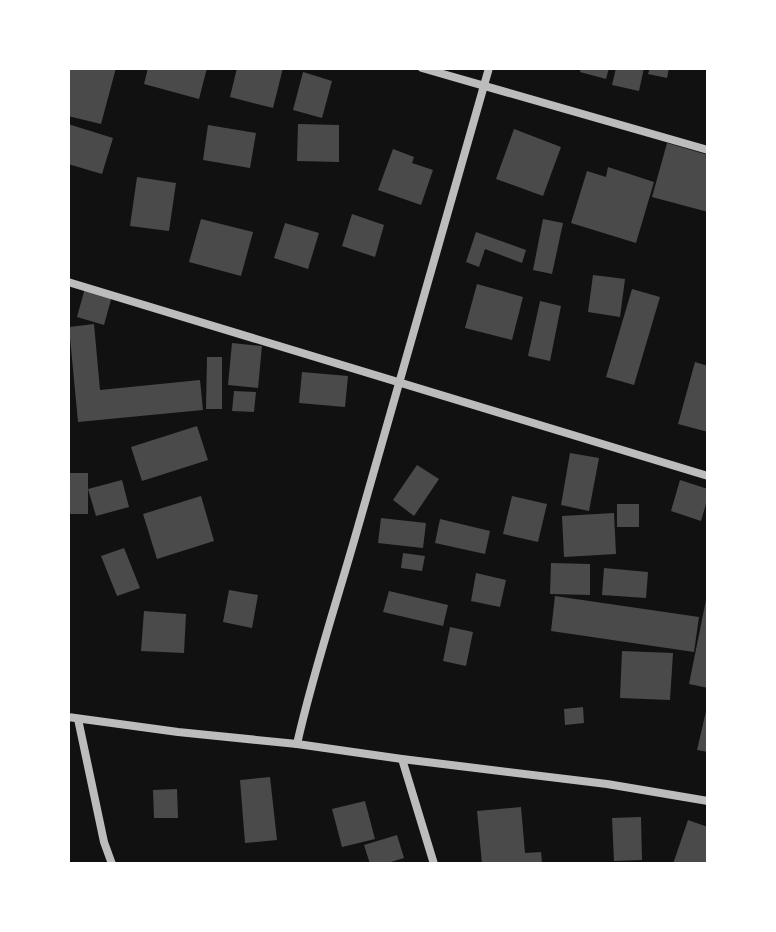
<svg xmlns="http://www.w3.org/2000/svg" width="776" height="932" viewBox="0 0 776 932" font-family="'Space Grotesk',sans-serif">
	<style>
		.building { fill: #4a4a4a }
		.lines { fill: none; stroke-linecap: round; stroke-linejoin: round }
		.minor { stroke: #bcbcbc; stroke-width: 8 }
	</style>
	<rect width="100%" height="100%" fill="#111"/>
	<g class="building">
		<path d="M69,68H116L101,124L68,116Z"/>
		<path d="M148,68H207L199,99L144,84Z"/>
		<path d="M237,68H283L273,108L230,97Z"/>
		<path d="M581,68H609L606,79L580,72Z"/>
		<path d="M616,68H644L639,91L612,85Z"/>
		<path d="M650,68H669L667,78L648,74Z"/>
		<path d="M303,72L332,81L322,118L293,110Z"/>
		<path d="M68,124L113,138L102,174L68,164Z"/>
		<path d="M298,124L339,125V162L297,161Z"/>
		<path d="M208,125L256,133L250,168L203,160Z"/>
		<path d="M514,129L561,147L543,196L496,179Z"/>
		<path d="M667,143L708,155V212L652,197Z"/>
		<path d="M393,149L414,157L412,163L433,170L421,205L378,190Z"/>
		<path d="M608,167L654,182L636,243L571,223L587,171L606,177Z"/>
		<path d="M137,177L176,183L169,231L130,226Z"/>
		<path d="M352,214L384,225L375,257L342,246Z"/>
		<path d="M201,219L253,232L241,276L189,262Z"/>
		<path d="M543,219L563,223L552,274L533,270Z"/>
		<path d="M285,223L319,233L308,269L274,258Z"/>
		<path d="M476,232L526,250L522,263L485,249L479,267L466,262Z"/>
		<path d="M593,275L625,279L620,317L588,312Z"/>
		<path d="M477,284L523,297L512,340L465,328Z"/>
		<path d="M85,288L112,296L104,325L77,317Z"/>
		<path d="M632,289L660,297L634,385L606,377Z"/>
		<path d="M540,301L561,306L550,361L528,356Z"/>
		<path d="M94,324L100,390L200,380L203,410L78,422L69,327Z"/>
		<path d="M232,343L262,346L258,388L228,385Z"/>
		<path d="M207,357H222V409H206Z"/>
		<path d="M695,362L708,366V432L678,424Z"/>
		<path d="M302,372L348,376L345,407L299,403Z"/>
		<path d="M234,391L256,392L254,412L232,411Z"/>
		<path d="M197,426L208,460L142,481L131,447Z"/>
		<path d="M570,453L599,458L589,511L561,505Z"/>
		<path d="M417,465L439,479L414,516L393,500Z"/>
		<rect x="68" y="473" width="20" height="41"/>
		<path d="M122,480L129,507L96,516L88,489Z"/>
		<path d="M680,480L708,489V497L701,521L671,511Z"/>
		<path d="M201,496L214,541L157,559L143,514Z"/>
		<path d="M512,496L547,504L538,542L503,534Z"/>
		<rect x="617" y="504" width="22" height="23"/>
		<path d="M614,513L616,554L564,557L562,516Z"/>
		<path d="M381,518L426,523L423,548L378,543Z"/>
		<path d="M440,519L490,531L485,554L435,543Z"/>
		<path d="M124,548L140,588L117,596L101,556Z"/>
		<path d="M403,553L425,556L422,571L401,568Z"/>
		<path d="M551,563L590,564V595L550,594Z"/>
		<path d="M604,568L648,572L646,598L602,595Z"/>
		<path d="M476,573L506,580L500,607L471,601Z"/>
		<path d="M229,590L258,595L252,628L223,622Z"/>
		<path d="M389,591L448,605L443,626L383,612Z"/>
		<path d="M707,595H708V688L689,684Z"/>
		<path d="M555,596L699,617L694,652L551,631Z"/>
		<path d="M144,611L186,614L184,653L141,651Z"/>
		<path d="M450,627L473,632L466,666L443,661Z"/>
		<path d="M622,651L673,653L670,700L620,698Z"/>
		<path d="M583,707L584,723L565,725L564,709Z"/>
		<path d="M707,707H708V752L697,750Z"/>
		<path d="M270,777L277,840L245,843L240,780Z"/>
		<path d="M177,789L178,818H154L153,790Z"/>
		<path d="M365,801L375,839L342,847L332,809Z"/>
		<path d="M521,807L525,853L541,852L542,863L482,864L477,811Z"/>
		<path d="M641,817L642,860L614,861L612,818Z"/>
		<path d="M688,820L708,827V864H673Z"/>
		<path d="M397,835L404,858L384,864H370L364,845Z"/>
	</g>
	<g class="lines">
		<g class="minor">
			<path d="M422,68L708,150"/>
			<path d="M68,282L708,476"/>
			<path d="M68,717L178,732L297,744L402,759L607,784L708,801"/>
			<path d="M78,719L104,842L112,864"/>
			<path d="M297,744C313,673 336,604 356,534C400,379 445,223 489,68"/>
			<path d="M402,759L434,864"/>
		</g>
	</g>
	<rect width="776" height="932" fill="none" stroke="#ffffff" stroke-width="140"/>
</svg>
